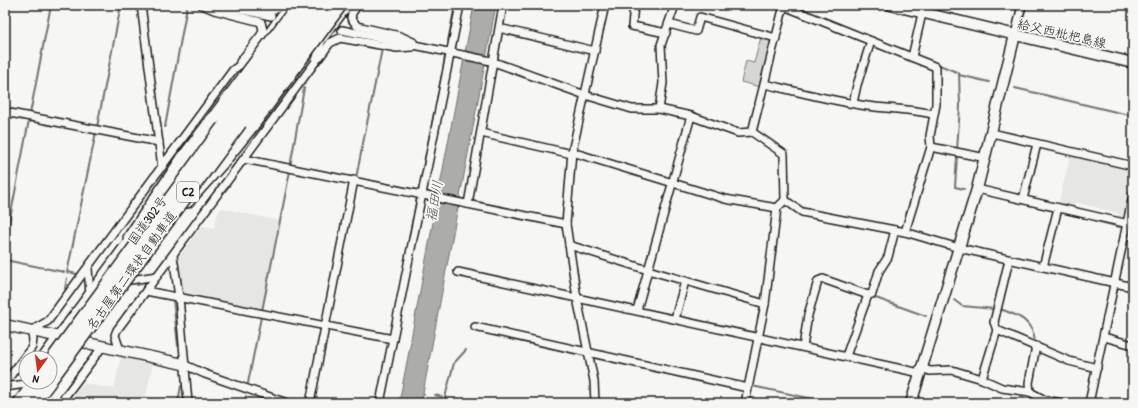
<svg xmlns="http://www.w3.org/2000/svg" width="1138" height="408" viewBox="0 0 1138 408" font-family="'Patrick Hand','Klee One',sans-serif">
	<style>
		.built { fill: #e6e6e2 }
		.green { fill: #d6d6d2; stroke: #797977 }
		.water { fill: #acaca9; stroke: #727271 }
		.lines { fill: none; stroke-linecap: round; stroke-linejoin: round }
		.stream { stroke: #727271; stroke-width: 2 }
		.street-casing { stroke: #1c1c1c; stroke-width: 10 }
		.secondary-casing { stroke: #1c1c1c; stroke-width: 13 }
		.highway-casing { stroke: #1c1c1c; stroke-width: 16 }
		.street { stroke: #f6f6f2; stroke-width: 7 }
		.secondary { stroke: #f6f6f2; stroke-width: 10 }
		.highway { stroke: #f6f6f2; stroke-width: 13 }
		.highway-bridge-casing { stroke: #1c1c1c; stroke-width: 16; stroke-linecap: butt }
		.highway-bridge { stroke: #f6f6f2; stroke-width: 13 }
		.labels { text-anchor: middle; stroke-width: 3.5; stroke-linejoin: round; paint-order: stroke }
		.shield { fill: #f6f6f2; stroke: #5d5d5c; stroke-width: 1 }
		.shield-label { font-size: 12px; font-weight: bold; fill: #1c1c1c }
		.street-label { font-size: 13px; fill: #1c1c1c; stroke: #f6f6f2 }
		.water-label { font-size: 14px; font-style: italic; fill: #565654; stroke: #f6f6f2 }
	</style>
	<rect width="100%" height="100%" fill="#f6f6f2"/>
	<filter id="ink" filterUnits="userSpaceOnUse"><feTurbulence type="fractalNoise" baseFrequency=".025" numOctaves="2"/><feDisplacementMap in="SourceGraphic" scale="8" xChannelSelector="R" yChannelSelector="G"/><feConvolveMatrix kernelMatrix="1 2 1 2 8 2 1 2 1" color-interpolation-filters="sRGB"/></filter>
	<g filter="url(#ink)">
		<g class="built">
			<path d="M1071,154L1133,169V184L1125,218L1117,220L1118,213L1075,202L1073,209L1058,205Z"/>
			<path d="M221,208L279,221L262,309L182,294L178,258L202,226L214,228L217,215Z"/>
			<path d="M121,356L153,363L146,396L177,403H68L83,383L114,389Z"/>
		</g>
		<path class="green" d="M761,37L771,40L760,87L741,82L746,61L754,63Z"/>
		<path class="water" d="M474,5H496L423,393L425,394H423L421,403H399L411,341L409,339H411Z"/>
		<g class="lines">
			<g class="stream">
				<path d="M448,41L455,5"/>
				<path d="M937,64L959,73L960,106L957,150"/>
				<path d="M443,70L445,56"/>
				<path d="M959,75L989,82"/>
				<path d="M1015,88L1133,116"/>
				<path d="M439,89L442,74"/>
				<path d="M436,106L438,93"/>
				<path d="M30,114L51,5"/>
				<path d="M97,127L121,5"/>
				<path d="M165,127L187,6"/>
				<path d="M431,129L434,113"/>
				<path d="M427,149L430,133"/>
				<path d="M957,156L955,187L964,189"/>
				<path d="M290,167L304,88"/>
				<path d="M423,168L426,153"/>
				<path d="M356,178L382,49"/>
				<path d="M419,189L422,173"/>
				<path d="M1030,205L1054,211"/>
				<path d="M1060,212L1085,218"/>
				<path d="M414,214L417,198"/>
				<path d="M1096,221L1120,227"/>
				<path d="M1130,229L1133,230"/>
				<path d="M410,234L413,218"/>
				<path d="M5,244L29,120"/>
				<path d="M408,247L410,238"/>
				<path d="M5,260L64,272"/>
				<path d="M68,272L77,274"/>
				<path d="M67,273L96,132"/>
				<path d="M154,274L299,77"/>
				<path d="M137,285L146,283"/>
				<path d="M65,289L67,278"/>
				<path d="M873,297L926,316"/>
				<path d="M173,299L178,346"/>
				<path d="M954,300L962,306L995,309"/>
				<path d="M1000,309C1017,315 1033,320 1035,342"/>
				<path d="M262,311L290,171"/>
				<path d="M124,314L147,283"/>
				<path d="M248,383L261,317"/>
				<path d="M752,386L832,403"/>
				<path d="M435,395L442,397"/>
				<path d="M178,402L181,386"/>
				<path d="M55,403L84,364"/>
				<path d="M244,403L246,396"/>
				<path d="M451,403L444,401L454,363L466,350"/>
			</g>
			<defs>
				<g id="street">
					<path d="M141,5L162,167"/>
					<path d="M202,5L214,10L261,22L263,30L261,35L240,62"/>
					<path d="M217,5L271,16"/>
					<path d="M250,5L274,10L283,5"/>
					<path d="M358,5L352,13L351,18L357,26L400,36L413,42"/>
					<path d="M634,5L632,26L666,33"/>
					<path d="M784,6L936,67V104L930,136L931,147L905,232"/>
					<path d="M669,24L696,31L700,17L776,38"/>
					<path d="M503,29L595,51"/>
					<path d="M342,30L491,61L585,95L632,109H659L691,116L738,133L752,132L784,154L785,200L777,208L725,199L572,152"/>
					<path d="M1015,35L1022,5"/>
					<path d="M912,57L924,5"/>
					<path d="M319,58L330,43L340,38L397,48L412,47"/>
					<path d="M765,84C798,92 832,101 867,106C889,109 911,109 933,114"/>
					<path d="M853,103L857,85L871,41"/>
					<path d="M659,109L663,83L661,45L675,5"/>
					<path d="M5,112L159,142"/>
					<path d="M752,132L784,5"/>
					<path d="M481,133L572,154"/>
					<path d="M992,133L1133,166"/>
					<path d="M931,147L986,158"/>
					<path d="M244,159L566,224"/>
					<path d="M977,189L1133,225"/>
					<path d="M1023,199L1037,144"/>
					<path d="M785,200L802,212L905,232L959,248L1133,287"/>
					<path d="M468,204L503,5"/>
					<path d="M569,245L648,270L765,304"/>
					<path d="M173,256L179,297L188,403"/>
					<path d="M1009,260L994,322L997,330L1069,361L1097,368"/>
					<path d="M1043,267L1058,208"/>
					<path d="M88,268L90,295"/>
					<path d="M458,272L920,373"/>
					<path d="M124,281L157,276"/>
					<path d="M146,291L393,339"/>
					<path d="M637,310L691,116"/>
					<path d="M675,319L685,281"/>
					<path d="M475,327L748,388"/>
					<path d="M1104,337L1133,345"/>
					<path d="M803,347L808,315L818,281L823,279L868,295L872,294L879,271L888,257L895,230"/>
					<path d="M120,350L115,335L117,330L316,61L321,42L349,5"/>
					<path d="M846,356L868,295"/>
					<path d="M183,364L205,374L287,403"/>
					<path d="M922,368L930,371L952,370L982,379L1002,388L1030,392L1045,400L1061,403"/>
					<path d="M982,379L997,330"/>
					<path d="M5,383L32,347L33,339L31,331L48,321L233,70L252,56L288,5"/>
					<path d="M5,387L26,384"/>
					<path d="M1030,392L1029,383L1036,346"/>
					<path d="M60,403L103,346"/>
					<path d="M310,403L354,180"/>
					<path d="M380,403L460,5"/>
					<path d="M595,403L594,381L577,298L566,224L572,152L605,5"/>
					<path d="M745,403L765,304L777,208"/>
					<path d="M1089,403L1133,195"/>
				</g>
				<g id="secondary">
					<path d="M891,5L1133,63"/>
					<path d="M5,325L183,364"/>
					<path d="M911,403L977,189L1015,35"/>
				</g>
				<g id="highway">
					<path d="M187,201L223,161L252,125"/>
					<path d="M130,238L183,159L215,117"/>
					<path d="M45,358L137,233"/>
					<path d="M20,403L36,382"/>
					<path d="M33,403L49,382"/>
				</g>
			</defs>
			<use href="#street" class="street-casing"/>
			<use href="#secondary" class="secondary-casing"/>
			<use href="#highway" class="highway-casing"/>
			<use href="#street" class="street"/>
			<use href="#secondary" class="secondary"/>
			<use href="#highway" class="highway"/>
			<defs>
				<g id="highway-bridge">
					<path d="M215,117L299,5"/>
					<path d="M252,125L340,5"/>
					<path d="M50,363L313,5"/>
					<path d="M50,380L327,5"/>
				</g>
			</defs>
			<use href="#highway-bridge" class="highway-bridge-casing"/>
			<use href="#highway-bridge" class="highway-bridge"/>
		</g>
	</g>
	<g class="labels">
		<rect class="shield" x="177" y="182" width="22" height="20" rx="3"/>
		<g class="shield-label">
			<text x="188" y="196">C2</text>
		</g>
		<g class="street-label">
			<text transform="translate(1062 33) rotate(13)" y="5">給父西枇杷島線</text>
			<text transform="translate(147 220) rotate(-54)" y="5">国道302号</text>
			<text transform="translate(131 270) rotate(-54)" y="5">名古屋第二環状自動車道</text>
		</g>
		<g class="water-label">
			<text transform="translate(434 201) rotate(-80)" y="5">福田川</text>
		</g>
	</g>
	<rect width="1138" height="408" fill="none" stroke="#f6f6f2" stroke-width="20"/>
	<rect x="10" y="10" width="1118" height="388" fill="none" stroke="#1c1c1c" stroke-width="1.5" filter="url(#ink)"/>
	<g transform="translate(38 370) rotate(194)"><circle r="19" fill="#f6f6f2" stroke="#9f9f9c"/>
	<path d="M0-3L7 15L0 10L-7 15Z" fill="#c8321e"/>
	<text y="-6" font-size="11" font-weight="bold" text-anchor="middle" fill="#1c1c1c">N</text>
	</g>
</svg>
